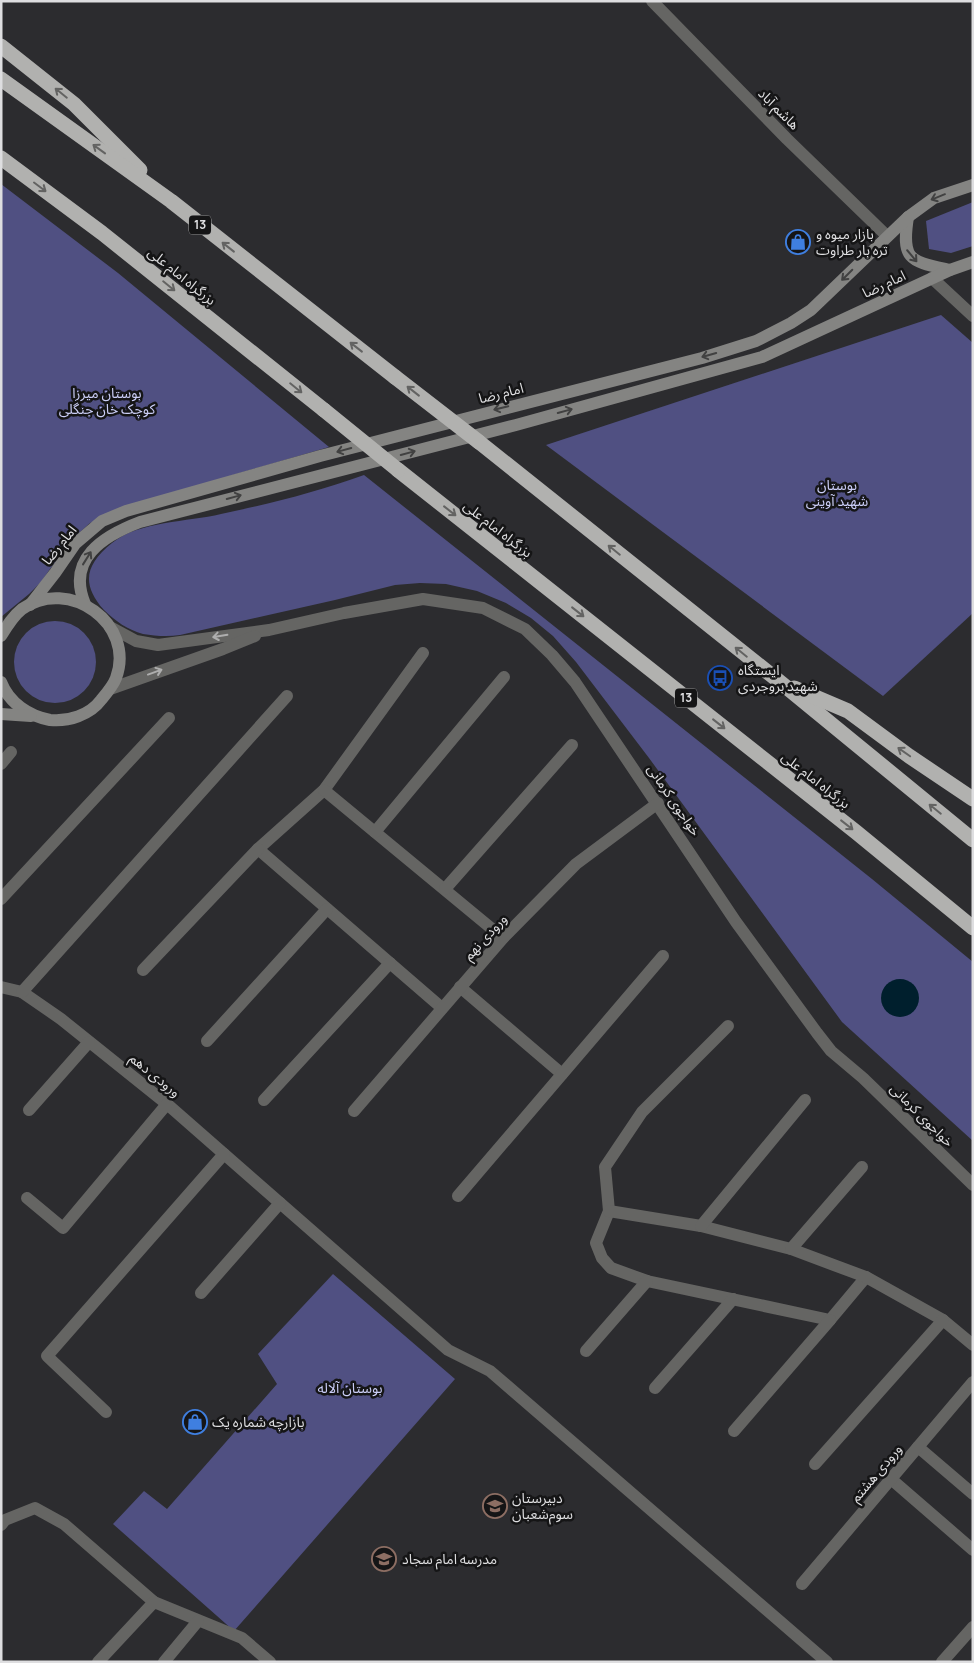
<svg xmlns="http://www.w3.org/2000/svg" width="974" height="1663" viewBox="0 0 974 1663" font-family="Manrope,'Noto Sans Arabic',sans-serif">
	<style>
		.green { fill: #505082 }
		.water { fill: #001f2d }
		.lines { fill: none; stroke-linecap: round; stroke-linejoin: round }
		.street { stroke: #656563; stroke-width: 12 }
		.secondary { stroke: #848482; stroke-width: 12 }
		.highway { stroke: #b1b1af; stroke-width: 15 }
		.highway-bridge { stroke: #b1b1af; stroke-width: 15 }
		.oneway { stroke: #636362 }
		.oneway2 { stroke: #414141 }
		.oneway3 { stroke: #aeaeae }
		.labels { text-anchor: middle; stroke-width: 5; stroke-linejoin: round; paint-order: stroke }
		.shield { fill: #151516; stroke: #a2a2a3; stroke-width: 1 }
		.shield-label { font-size: 12px; font-weight: bold; fill: #dedee0 }
		.street-label { font-size: 14px; fill: #dedee0; stroke: #151516 }
		.poi-label { font-size: 14px; fill: #dedee0; stroke: #151516; text-anchor: start }
		.park-label { font-size: 14px; fill: #cbcef7; stroke: #151516 }
	</style>
	<rect width="100%" height="100%" fill="#2c2c2f"/>
	<g class="green">
		<path d="M1,184L118,273L329,447L233,475L90,523L68,543L41,582L29,594L1,617Z"/>
		<path d="M973,202V246L951,253L929,249L926,221Z"/>
		<path d="M941,315L973,343V613L883,696L546,445Z"/>
		<path d="M364,475L872,879L973,962V1141L842,1022L649,758L576,662L553,636L531,618L506,603L477,591L446,584L420,583L395,585L335,600L180,635C168,637 155,636 143,634C128,630 115,621 104,610C81,584 85,565 112,543C139,521 188,522 221,514C269,504 317,492 364,475Z"/>
		<circle cx="55" cy="662" r="41"/>
		<path d="M333,1274L455,1379L234,1631L113,1524L144,1491L167,1509L277,1384L258,1354Z"/>
	</g>
	<circle class="water" cx="900" cy="998" r="19"/>
	<g class="lines">
		<g class="street">
			<path d="M652,1L787,139L887,236"/>
			<path d="M932,278L973,316"/>
			<path d="M110,627L136,641L158,645L269,630L344,613L423,599L483,608L525,629L552,655L575,682L736,922L817,1033L831,1051L863,1078L973,1185"/>
			<path d="M423,653L324,790L258,849L442,1008"/>
			<path d="M110,689L223,649L255,636"/>
			<path d="M1,764L11,752"/>
			<path d="M324,790L503,938"/>
			<path d="M375,832L504,677"/>
			<path d="M445,889L572,745"/>
			<path d="M1,899L169,718"/>
			<path d="M143,970L258,849"/>
			<path d="M1,987L22,992L61,1019L167,1104L448,1350L490,1371L827,1662"/>
			<path d="M460,987L562,1074"/>
			<path d="M22,992L287,696"/>
			<path d="M728,1026L642,1112L605,1167L609,1211L596,1243L602,1258L611,1268L647,1281L830,1320L866,1277"/>
			<path d="M207,1041L327,909"/>
			<path d="M264,1100L390,963"/>
			<path d="M29,1110L89,1042"/>
			<path d="M354,1111L503,938L576,864L658,803"/>
			<path d="M458,1196L663,956"/>
			<path d="M27,1198L63,1228L167,1104"/>
			<path d="M609,1211L701,1226L791,1249L866,1277L943,1320L973,1345"/>
			<path d="M701,1226L805,1100"/>
			<path d="M791,1249L862,1167"/>
			<path d="M201,1293L280,1203"/>
			<path d="M586,1351L647,1281"/>
			<path d="M655,1388L733,1299"/>
			<path d="M106,1412L47,1356L224,1154"/>
			<path d="M734,1431L830,1320"/>
			<path d="M918,1447L973,1494"/>
			<path d="M815,1464L943,1320"/>
			<path d="M891,1479L973,1550"/>
			<path d="M1,1525L5,1520L35,1508L64,1524L154,1602"/>
			<path d="M802,1584L973,1382"/>
			<path d="M98,1662L154,1602L242,1638L270,1662"/>
			<path d="M164,1662L198,1621"/>
			<path d="M942,1662L973,1627"/>
		</g>
		<g class="secondary">
			<path d="M908,217C901,261 910,261 950,270"/>
			<path d="M85,604C66,559 103,536 140,522L516,425L762,357L950,270L973,262"/>
			<path d="M30,605L55,573L75,544L102,521L126,511L320,456L702,358L756,341L791,323L811,310L908,217L934,198L973,185"/>
			<path d="M1,636C7,626 13,616 22,609C69,576 136,624 116,678C113,686 106,694 101,700C90,715 68,722 50,720C29,716 9,703 1,682"/>
			<path d="M1,714L31,716"/>
		</g>
		<g class="highway">
			<path d="M1,46L74,104L140,170"/>
			<path d="M1,79L171,201L395,377"/>
			<path d="M1,158L102,233L324,410"/>
			<path d="M479,442L780,682L973,840"/>
			<path d="M398,470L856,832L973,928"/>
			<path d="M794,688L848,711L909,756L973,799"/>
		</g>
		<g class="highway-bridge">
			<path d="M395,377L479,442"/>
			<path d="M324,410L398,470"/>
		</g>
	</g>
	<defs><path id="oneway-shaft" d="M-6 0H5M1.5-3L5.5 0L1.5 3" fill="none" stroke-width="1.6" stroke-linecap="round" stroke-linejoin="round" transform="scale(1.25)"/></defs>
	<g class="oneway">
		<use href="#oneway-shaft" transform="translate(61 93) rotate(-141)"/>
		<use href="#oneway-shaft" transform="translate(99 149) rotate(-144)"/>
		<use href="#oneway-shaft" transform="translate(40 187) rotate(37)"/>
		<use href="#oneway-shaft" transform="translate(228 247) rotate(-142)"/>
		<use href="#oneway-shaft" transform="translate(169 286) rotate(39)"/>
		<use href="#oneway-shaft" transform="translate(356 347) rotate(-142)"/>
		<use href="#oneway-shaft" transform="translate(296 388) rotate(39)"/>
		<use href="#oneway-shaft" transform="translate(413 391) rotate(-142)"/>
		<use href="#oneway-shaft" transform="translate(450 511) rotate(38)"/>
		<use href="#oneway-shaft" transform="translate(614 550) rotate(-141)"/>
		<use href="#oneway-shaft" transform="translate(578 612) rotate(38)"/>
		<use href="#oneway-shaft" transform="translate(741 652) rotate(-141)"/>
		<use href="#oneway-shaft" transform="translate(719 724) rotate(38)"/>
		<use href="#oneway-shaft" transform="translate(904 752) rotate(-145)"/>
		<use href="#oneway-shaft" transform="translate(935 809) rotate(-141)"/>
		<use href="#oneway-shaft" transform="translate(847 825) rotate(38)"/>
	</g>
	<g class="oneway2">
		<use href="#oneway-shaft" transform="translate(938 197) rotate(158)"/>
		<use href="#oneway-shaft" transform="translate(912 256) rotate(50)"/>
		<use href="#oneway-shaft" transform="translate(847 275) rotate(135)"/>
		<use href="#oneway-shaft" transform="translate(709 355) rotate(164)"/>
		<use href="#oneway-shaft" transform="translate(501 408) rotate(166)"/>
		<use href="#oneway-shaft" transform="translate(565 411) rotate(-15)"/>
		<use href="#oneway-shaft" transform="translate(344 450) rotate(165)"/>
		<use href="#oneway-shaft" transform="translate(408 453) rotate(-15)"/>
		<use href="#oneway-shaft" transform="translate(234 497) rotate(-15)"/>
		<use href="#oneway-shaft" transform="translate(87 558) rotate(-58)"/>
	</g>
	<g class="oneway3">
		<use href="#oneway-shaft" transform="translate(220 636) rotate(171)"/>
		<use href="#oneway-shaft" transform="translate(155 672) rotate(-20)"/>
	</g>
	<defs>
		<symbol id="shop-ring" viewBox="-11 -11 22 22"><circle r="9.5" fill="#151516" stroke="#3f7fe0" stroke-width="1.5"/><path d="M-5-2.5h2.3a2.7 3.5 0 0 1 5.4 0H5L5.5 6h-11ZM-1.5-2.5h3a1.5 2.3 0 0 0-3 0Z" fill="#3f7fe0"/></symbol>
		<symbol id="bus-ring" viewBox="-11 -11 22 22"><circle r="9.5" fill="#151516" stroke="#1a4fb4" stroke-width="1.5"/><path d="M-5-6H5V4H4V6H2V4H-2V6H-4V4H-5ZM-3.5-4V0h7V-4ZM-3.5 1.2v1.5H-2V1.2ZM2 1.2v1.5H3.5V1.2Z" fill="#1a4fb4"/></symbol>
		<symbol id="school-ring" viewBox="-11 -11 22 22"><circle r="9.5" fill="#151516" stroke="#8d6e63" stroke-width="1.5"/><path d="M0-5L7-2L0 1L-7-2ZM-4 1L0 2.5L4 1V4Q0 6-4 4Z" fill="#8d6e63"/></symbol>
	</defs>
	<g fill-rule="evenodd">
		<use href="#shop-ring" x="784" y="228" width="28" height="28"/>
		<use href="#bus-ring" x="706" y="664" width="28" height="28"/>
		<use href="#shop-ring" x="181" y="1408" width="28" height="28"/>
		<use href="#school-ring" x="481" y="1492" width="28" height="28"/>
		<use href="#school-ring" x="370" y="1545" width="28" height="28"/>
	</g>
	<g class="labels">
		<g class="shield">
			<rect x="189" y="215.5" width="22" height="19" rx="4"/>
			<rect x="675" y="688.5" width="22" height="19" rx="4"/>
		</g>
		<g class="shield-label">
			<text x="200" y="229">13</text>
			<text x="686" y="702">13</text>
		</g>
		<g class="street-label">
			<text transform="translate(779 109) rotate(45)" y="5">هاشم آباد</text>
			<text transform="translate(182 276) rotate(39)" y="5">بزرگراه امام علی</text>
			<text transform="translate(884 284) rotate(-25)" y="5">امام رضا</text>
			<text transform="translate(501 393) rotate(-14)" y="5">امام رضا</text>
			<text transform="translate(498 529) rotate(38)" y="5">بزرگراه امام علی</text>
			<text transform="translate(59 545) rotate(-51)" y="5">امام رضا</text>
			<text transform="translate(816 780) rotate(38)" y="5">بزرگراه امام علی</text>
			<text transform="translate(674 800) rotate(56)" y="5">خواجوی کرمانی</text>
			<text transform="translate(485 937) rotate(-48)" y="5">ورودی نهم</text>
			<text transform="translate(155 1075) rotate(39)" y="5">ورودی دهم</text>
			<text transform="translate(922 1115) rotate(45)" y="5">خواجوی کرمانی</text>
			<text transform="translate(876 1473) rotate(-50)" y="5">ورودی هشتم</text>
		</g>
		<g class="poi-label">
			<text x="816" y="239">بازار میوه و<tspan x="816" dy="16">تره‌ بار طراوت</tspan></text>
			<text x="738" y="675">ایستگاه<tspan x="738" dy="16">شهید بروجردی</tspan></text>
			<text x="212" y="1427">بازارچه شماره یک</text>
			<text x="512" y="1503">دبیرستان<tspan x="512" dy="16">سوم‌شعبان</tspan></text>
			<text x="402" y="1564">مدرسه امام سجاد</text>
		</g>
		<g class="park-label">
			<text x="107" y="398">بوستان میرزا<tspan x="107" dy="16">کوچک خان جنگلی</tspan></text>
			<text x="837" y="490">بوستان<tspan x="837" dy="16">شهید آوینی</tspan></text>
			<text x="350" y="1393">بوستان آلاله</text>
		</g>
	</g>
	<rect width="974" height="1663" fill="none" stroke="#dedee0" stroke-width="5"/>
</svg>
